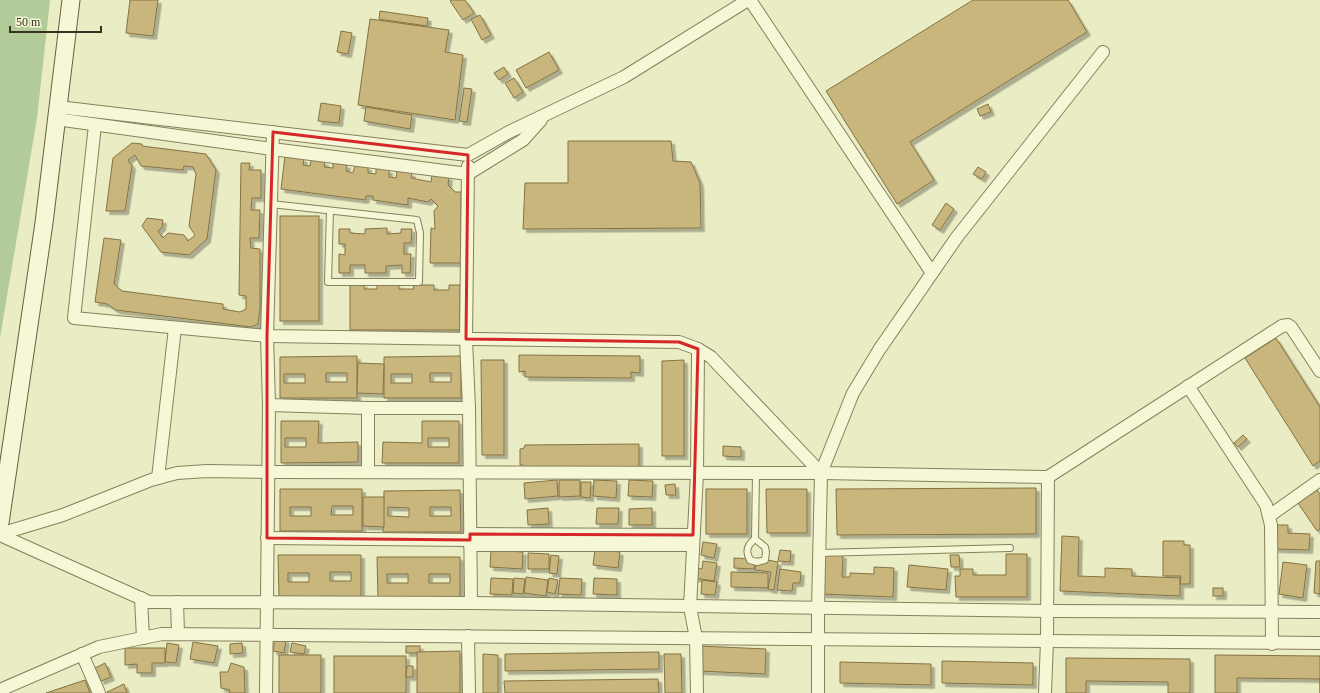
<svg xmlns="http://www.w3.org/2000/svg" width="1320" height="693" viewBox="0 0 1320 693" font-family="'Times New Roman',serif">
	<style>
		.green { fill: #b3ca99 }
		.building { fill: #c8b67c; stroke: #847343; fill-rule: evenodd; filter: url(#shadow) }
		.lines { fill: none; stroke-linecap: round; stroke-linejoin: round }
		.lane-casing { stroke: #86805c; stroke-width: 8 }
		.street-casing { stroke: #86805c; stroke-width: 14 }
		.secondary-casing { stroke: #68613f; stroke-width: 19 }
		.lane { stroke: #f6f7d7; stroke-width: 6 }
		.street { stroke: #f6f7d7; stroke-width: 12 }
		.secondary { stroke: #f6f7d7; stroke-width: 17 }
		.marked { fill: none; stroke: #d62828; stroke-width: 3; stroke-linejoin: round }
	</style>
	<defs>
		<filter id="shadow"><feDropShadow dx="3.5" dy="3.5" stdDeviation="0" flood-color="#0004"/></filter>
	</defs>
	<rect width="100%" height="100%" fill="#eaecc4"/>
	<path class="green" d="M0,0H50L37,118L0,338Z"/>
	<g class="building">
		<path d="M130,0H158L153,36L126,33Z"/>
		<path d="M451,0H465L474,13L463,20L450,1Z"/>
		<path d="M973,0H1068L1087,32L910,142L934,180L897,204L826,91Z"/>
		<path d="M380,11L428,18L427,26L379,19Z"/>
		<path d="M480,15L491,35L482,40L471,19Z"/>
		<path d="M370,19L449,30L445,52L463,55L455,120L358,105Z"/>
		<path d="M341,31L352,33L348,54L337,52Z"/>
		<path d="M549,52L559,70L526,88L516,70Z"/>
		<path d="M504,67L508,74L499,80L494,73Z"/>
		<path d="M514,78L523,92L514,98L505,83Z"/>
		<path d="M464,88L472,89L467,122L459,121Z"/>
		<path d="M321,103L341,106L339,123L318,121Z"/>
		<path d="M988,104L991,112L980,116L977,109Z"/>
		<path d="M366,107L412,115L410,129L364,121Z"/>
		<path d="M568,141H671L673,161L691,162L700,183L701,228L523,229L525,183H568Z"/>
		<path d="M132,143L142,144V146L206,154L216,170L207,239L189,255L161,252L142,226L147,218L163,220L162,227L158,231L163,238L168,233L184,235L188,241L195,235L189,226L196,174L193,167L184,166L183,170L141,166L135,155L128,160L132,166L125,211H106L113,158Z"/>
		<path d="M285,156L304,159L303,165L310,166L311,160L325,162L324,167L333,168V163L347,165L346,171L353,173L355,165L368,167V173L376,174V168L389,170V177L396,178L397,171L412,173L411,178L431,182L432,175L449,177L448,185L455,192H461V263H430L431,228L435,229L434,211L438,206L431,199L428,202L408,198V205L373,200V196H366L365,200L281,189Z"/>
		<path d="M241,163H250L249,170H261V198H252L251,210H260L259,238H250L251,248L260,249V308L258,324L251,327L116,310L107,304L95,302L104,238L121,240L114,284L122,291L223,304V309L240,312L246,309V296L239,295Z"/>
		<path d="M978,167L986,172L982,179L973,174Z"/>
		<path d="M946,203L954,209L940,230L932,225Z"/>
		<rect x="280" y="216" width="39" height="105"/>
		<path d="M387,228V234L401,233V229H412L411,243H404V254H411L410,273H402V265L386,266V273H365V265H350V273H339V254L345,255V244H339V229H350V233L365,234V229Z"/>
		<path d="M350,284H364V289H377V285H399V289H414L413,285H434V290H449V285H460V330H350Z"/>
		<path d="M1276,338L1320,407V461L1313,466L1245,358Z"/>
		<path d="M519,355L640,356V373L631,372V378L525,377V371L519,372Z"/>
		<path d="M357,356V398H280V357ZM326,373H347V382H326ZM284,374H305V383H284Z"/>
		<path d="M461,356V398H384V357ZM430,373H451V382H430ZM391,374H412V383H391Z"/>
		<path d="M481,360H504V455H482Z"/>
		<path d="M684,360V456H662V361Z"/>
		<path d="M358,363L384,364L383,394L357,393Z"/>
		<path d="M281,421H319L318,443L358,442V462L281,463ZM285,438H306V447H285Z"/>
		<path d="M422,421H459V463H382L383,442L422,443ZM428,438H449V447H428Z"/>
		<path d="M1243,435L1247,439L1238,447L1234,443Z"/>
		<path d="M639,444V467L523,468V465H520V449L524,448L525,445Z"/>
		<path d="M723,446L741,447V457L723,456Z"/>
		<path d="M557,480L558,496L525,499L524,483Z"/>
		<path d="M559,480H580V496L559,497Z"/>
		<path d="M594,480L617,481L616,498L593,496Z"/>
		<path d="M629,480L653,481L652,497L628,496Z"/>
		<path d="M581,482H591L590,498L581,497Z"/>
		<path d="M675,484L676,495H666L665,485Z"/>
		<path d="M1036,488V534L837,535L836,489Z"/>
		<path d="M280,489H362V531H280ZM332,506H353V515H331ZM290,507H311V516H290Z"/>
		<rect x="706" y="489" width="41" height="45"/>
		<path d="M766,489H807V533H767Z"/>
		<path d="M460,490L461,532H383L384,491ZM388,507L409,508V517L388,516ZM430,507H451V516H430Z"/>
		<path d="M1317,490L1320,494V529L1317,531L1298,503Z"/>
		<path d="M363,497H384V527L363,526Z"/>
		<path d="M548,508L549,524L528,525L527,510Z"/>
		<path d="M597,508H619L618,524H596Z"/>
		<path d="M652,508V525H629V509Z"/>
		<path d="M1276,525H1288V533L1310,534L1309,550L1275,549Z"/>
		<path d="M1062,536L1079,537L1078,576L1105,577V568L1132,569V576L1180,578V596L1060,591Z"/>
		<path d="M1163,541H1184V545H1190V584H1180L1181,576H1163Z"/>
		<path d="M703,542L717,544L714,558L701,555Z"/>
		<path d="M595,549L620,552L618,568L593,565Z"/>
		<path d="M491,550L523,552L522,569L490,567Z"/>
		<path d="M780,550L791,551L790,562L778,561Z"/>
		<path d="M528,553L549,554V569H528Z"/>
		<path d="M823,554L843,555L842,577H850V573L874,574V567L894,568L893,597L822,594Z"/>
		<path d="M1006,554H1027V597H956L955,576H960V569H973V575H1006Z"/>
		<path d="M278,555H361V597H279ZM330,572H351V581H330ZM288,573H309V582H288Z"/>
		<path d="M551,555L559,556L557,574L549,573Z"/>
		<path d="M950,555H959L960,567H951Z"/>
		<path d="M377,557H460V599H378ZM387,574H408V583H387ZM429,574H450V583H429Z"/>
		<path d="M734,558L755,559L754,569L734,568Z"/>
		<path d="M757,558L778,562L774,590L768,589L771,572L755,570Z"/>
		<path d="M703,561L717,563L714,581L694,578L696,568L702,569Z"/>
		<path d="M1316,561H1320V594L1314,593Z"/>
		<path d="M1283,562L1307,565L1303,598L1279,594Z"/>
		<path d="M909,565L948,569L946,590L907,587Z"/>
		<path d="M780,569L801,572L800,583H793L792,591L777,590Z"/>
		<path d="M731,572L768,573V588L731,587Z"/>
		<path d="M526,577L548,580L546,596L524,593Z"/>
		<path d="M491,578L513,579L512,595L490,594Z"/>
		<path d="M514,578L525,579L523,594L513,593Z"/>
		<path d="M549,578L558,580L555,594L547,592Z"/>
		<path d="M560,578L582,579L581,595L558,594Z"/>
		<path d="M594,578L617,579V595L593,594Z"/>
		<path d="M702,580L717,582L715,595L701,594Z"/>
		<rect x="1213" y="588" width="10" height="8"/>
		<path d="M275,638L286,640L284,653L273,651Z"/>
		<path d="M193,642L218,646L214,663L190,659Z"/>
		<path d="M167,643L179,645L176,663L165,662Z"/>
		<path d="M242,643L243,653L230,654V644Z"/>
		<path d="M292,643L306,646L304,654L290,652Z"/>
		<rect x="406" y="646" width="14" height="7"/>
		<path d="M700,646L766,649L765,674L699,671Z"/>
		<path d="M125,648H165V663H152V673H137V664L125,665Z"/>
		<path d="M460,651V693H417V652Z"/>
		<path d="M659,652V669L505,671V654Z"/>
		<path d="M483,654L498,655V693H483Z"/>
		<path d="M664,654H681L682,693H665Z"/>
		<rect x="279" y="655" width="42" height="38"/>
		<path d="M1215,655L1320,656V693V679L1237,678V693H1215Z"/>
		<rect x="334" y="656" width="72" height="37"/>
		<path d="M1066,658L1190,659V693H1168V682L1086,681V693H1066Z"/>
		<path d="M942,661L1033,663V685L942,683Z"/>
		<path d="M840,662L931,664V685L840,683Z"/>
		<path d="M105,663L111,677L101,681L95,668Z"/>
		<path d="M231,663L244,667L245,693H229L230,690L221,688L220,672H228Z"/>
		<path d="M407,666H413V677H406Z"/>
		<path d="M658,679L659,693H505L504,681Z"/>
		<path d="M85,680L90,693H46Z"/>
		<path d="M124,684L127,693H107V692Z"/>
	</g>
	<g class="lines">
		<defs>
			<g id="lane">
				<path d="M271,204L417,220L420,233L419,282H328L330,211"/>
				<path d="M755,539L756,473"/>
				<path d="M755,539L765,547L766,552L765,560L757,562L750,560C745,551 747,545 755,539Z"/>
				<path d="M819,553L1010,548"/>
			</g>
			<g id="street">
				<path d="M750,0L932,273"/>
				<path d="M58,107L468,155L509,132L624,77L748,0"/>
				<path d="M56,119L272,149L468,174L523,140L541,120"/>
				<path d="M95,125L74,318L267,336L679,342L698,349L711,357L821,473"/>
				<path d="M468,166L466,339L469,408L471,603"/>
				<path d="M1188,386L1266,505L1271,525L1272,644"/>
				<path d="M269,405L368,408H469"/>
				<path d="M368,408V472"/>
				<path d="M158,478L175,328"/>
				<path d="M1269,516L1320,480"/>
				<path d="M0,534L63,515L151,480L177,473L207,471L268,472L821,473L1048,477L1282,326L1288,325L1291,327L1320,371"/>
				<path d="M470,534L693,535"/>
				<path d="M0,535L149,602L471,603L1046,611L1320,612"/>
				<path d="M267,538L470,540"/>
				<path d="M470,545H693"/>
				<path d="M141,598L143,638"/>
				<path d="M177,602L178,634"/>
				<path d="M468,636L469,693"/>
				<path d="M82,654L99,693"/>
				<path d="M0,690L99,647L162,634L1320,643"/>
				<path d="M266,693L269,405L267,336L273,132"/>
				<path d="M697,693L696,638L690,607L697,474L698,349"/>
				<path d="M818,693V609L821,473L853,393L879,350L957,237L1103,52"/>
				<path d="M1045,693L1047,641L1048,477"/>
			</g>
			<path id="secondary" d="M0,523L44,223L71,0"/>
		</defs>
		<use href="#lane" class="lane-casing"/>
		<use href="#street" class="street-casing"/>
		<use href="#secondary" class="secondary-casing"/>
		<use href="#lane" class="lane"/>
		<use href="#street" class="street"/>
		<use href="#secondary" class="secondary"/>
	</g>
	<path class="marked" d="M273,132L468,155L466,339L679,342L698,349L693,535L470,534V540L267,538V336Z"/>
	<path d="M10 26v6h91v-6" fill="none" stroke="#36321f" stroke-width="2"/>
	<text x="16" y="26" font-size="12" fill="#36321f" stroke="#f2f4d4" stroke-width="3" paint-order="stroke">50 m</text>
</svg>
